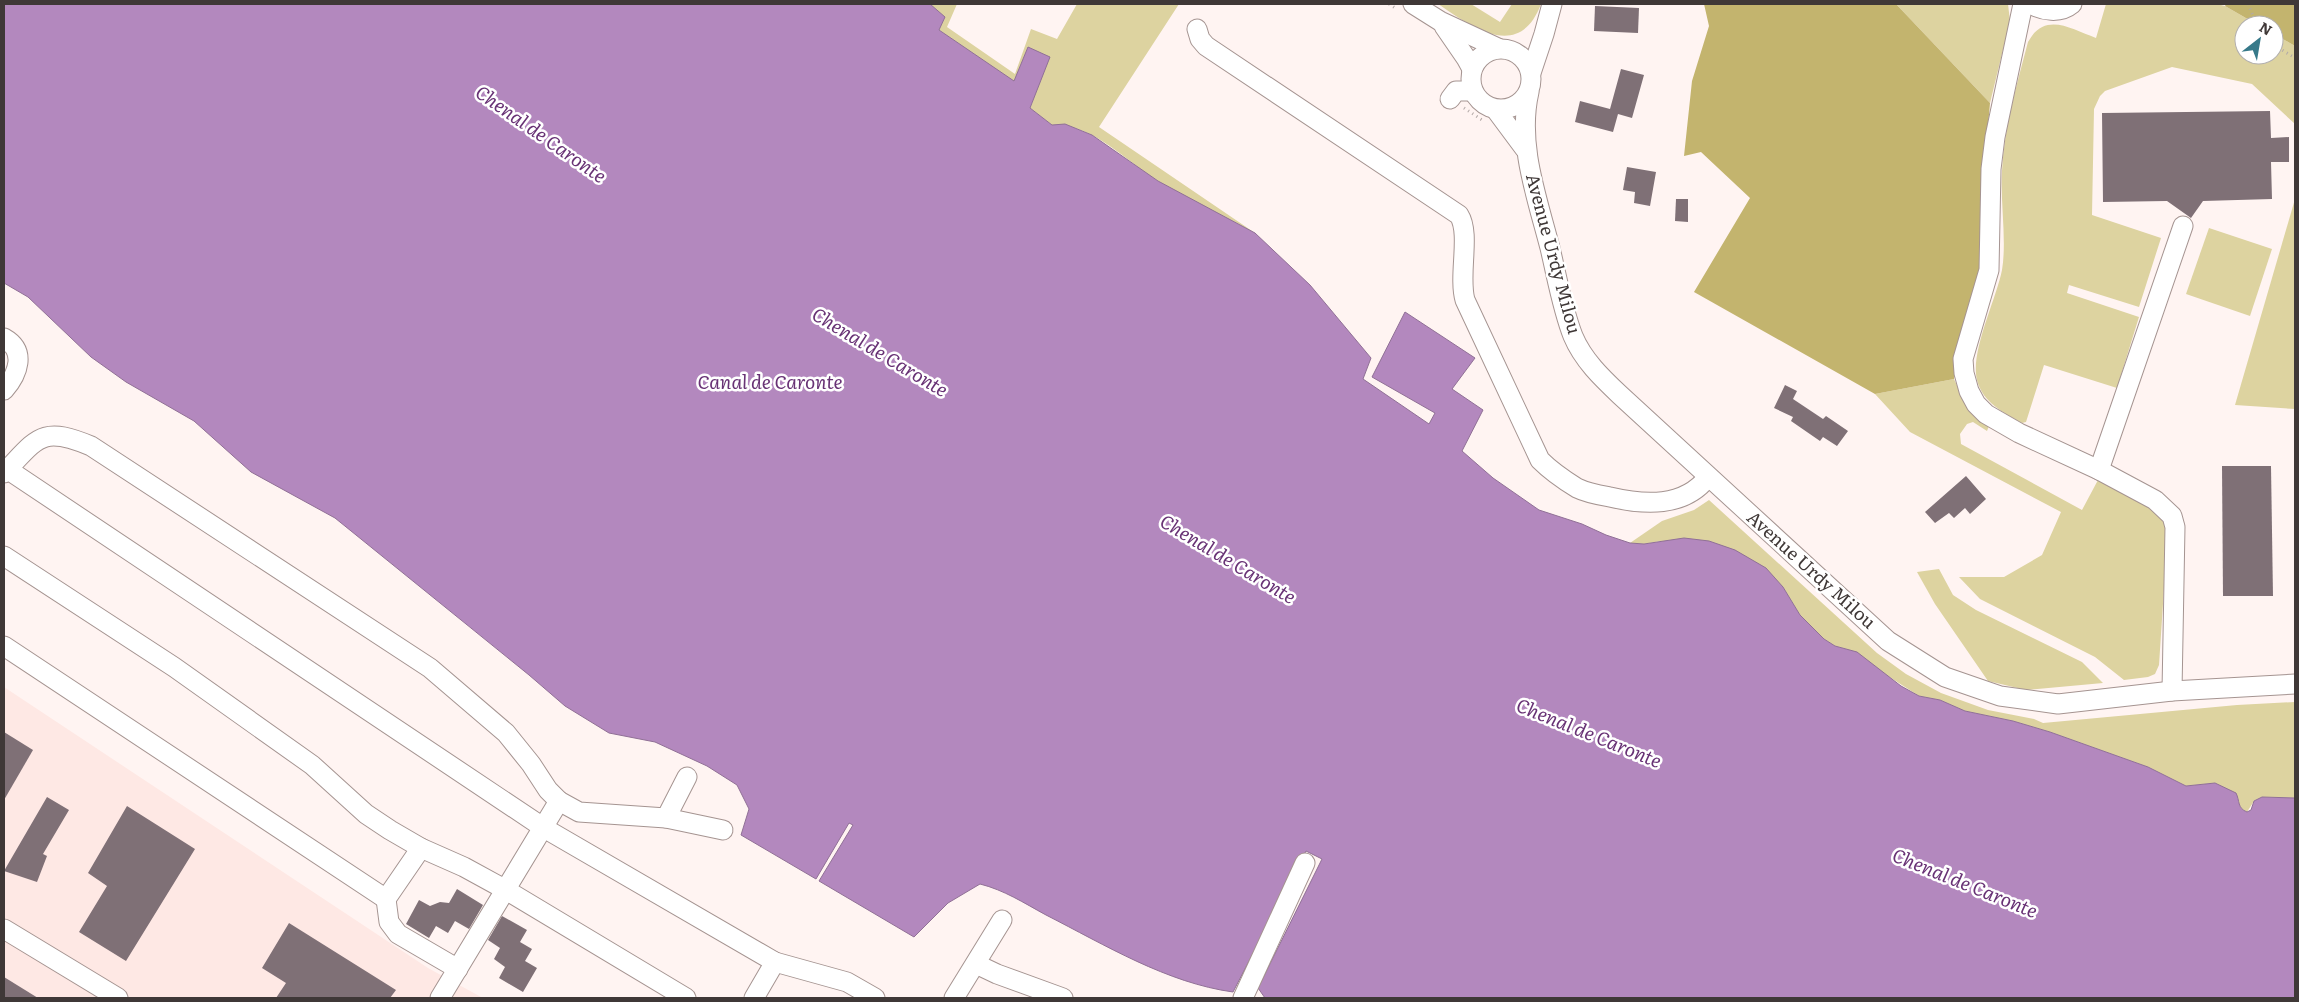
<svg xmlns="http://www.w3.org/2000/svg" width="2299" height="1002" viewBox="0 0 2299 1002" font-family="Literata,serif">
	<style>
		.built { fill: #fee8e4 }
		.green { fill: #ddd3a0 }
		.forest { fill: #c3b46e }
		.water { fill: #b388be; stroke: #907096 }
		.building { fill: #7f7076 }
		.lines { fill: none; stroke-linecap: round; stroke-linejoin: round }
		.minor-casing { stroke: #a59491; stroke-width: 21 }
		.path { stroke: #b2a9a7; stroke-width: 3; stroke-dasharray: 1 4; stroke-linecap: butt }
		.minor { stroke: #fff; stroke-width: 19 }
		.labels { text-anchor: middle; stroke-width: 5; stroke-linejoin: round; paint-order: stroke }
		.street-label { font-size: 18px; fill: #3f3837; stroke: #fff }
		.water-label { font-size: 19px; font-style: italic; fill: #683275; stroke: #fff }
	</style>
	<rect width="100%" height="100%" fill="#fff4f2"/>
	<path class="built" d="M4,687L428,968L483,998H4Z"/>
	<g class="green">
		<path d="M930,4H957L947,27L1015,74L1031,29L1057,39L1077,4H1179L1099,127L1255,233C1223,216 1189,200 1158,181C1126,161 1092,123 1052,125L1030,108L1033,101L1014,82L939,30L944,17Z"/>
		<path d="M1438,4H1471L1500,22L1512,4H1541C1519,62 1472,27 1438,4Z"/>
		<path d="M1896,4H2008L2010,21L1990,103Z"/>
		<path d="M2106,4H2217L2225,6L2258,25H2244V55H2274V34L2295,46V124L2252,84L2172,67L2105,91L2100,96L2094,109L2092,215L2161,238L2139,307L2069,285L2067,293L2139,317L2117,388L2044,365L2026,422L2022,423C2003,412 1983,403 1977,380C1970,352 1996,300 2002,270C2007,240 2000,202 2002,171C2004,128 2017,84 2028,42C2045,11 2071,29 2096,38Z"/>
		<path d="M2295,199V409L2235,405Z"/>
		<path d="M2209,228L2272,249L2250,316L2186,294Z"/>
		<path d="M1954,379L1961,394L1989,426L1987,431L1973,422L1967,424L1960,434L1961,444L2082,510L2098,480L2152,508L2162,514L2168,527L2159,665L2155,674L2148,677L2124,680L2095,657L1980,599L1959,577H2004L2042,555L2061,512L1910,432L1875,394Z"/>
		<path d="M1709,500L1877,653L1906,674L1941,693L1988,710L2034,719L2043,723L2237,705L2295,702V798L2262,797L2254,801L2247,812C2240,809 2238,806 2238,798L2215,783L2186,786L2148,767L2050,732L2013,721L1965,711L1940,700L1919,696L1846,649L1835,646L1824,639L1800,615L1783,587L1661,541L1644,544L1630,543L1662,521L1694,510Z"/>
		<path d="M1939,569L1953,595L1976,610L2082,662L2103,683L2026,690L1988,681L1935,604L1917,572Z"/>
	</g>
	<g class="forest">
		<path d="M1704,4H1896L1990,103L1985,162L1980,268L1956,362L1954,379L1875,394L1694,292L1750,198L1701,152L1684,156L1692,81L1709,26Z"/>
		<path d="M2226,4H2295V46L2274,34V25H2258L2225,6Z"/>
	</g>
	<path class="water" d="M4,4H930L945,17L939,30L1014,81L1028,47L1050,57L1030,108L1052,125L1065,124L1092,135L1158,181L1255,233L1310,285L1371,358L1363,379L1429,424L1435,413L1372,377L1405,312L1475,358L1452,389L1483,410L1462,451L1493,478L1539,510L1582,524L1606,535L1630,543L1644,544L1684,538L1709,541L1735,550L1766,568L1783,587L1800,615L1824,639L1835,646L1857,652L1901,686L1919,696L1940,700L1965,711L2013,721L2050,732L2148,767L2186,786L2215,783L2236,793C2240,801 2237,808 2247,812L2251,810L2254,801L2262,797L2295,798V998H1265L1258,988L1322,859L1306,851L1233,992C1167,983 1105,945 1046,915C1024,903 1004,890 980,884L948,903L914,937L819,881L853,825L849,823L816,879L741,835L749,809L737,785L707,766L655,742L609,733L565,706L529,675L335,518L251,472L194,421L126,382L91,357L28,297L4,283Z"/>
	<g class="building">
		<path d="M1595,6L1639,8L1638,33L1594,31Z"/>
		<path d="M1621,69L1644,75L1632,118L1618,114L1613,132L1575,122L1580,101L1610,109Z"/>
		<path d="M2270,111L2271,138L2289,137V162H2271L2272,199L2203,201L2191,218L2167,201L2103,202L2102,113Z"/>
		<path d="M1627,167L1656,172L1650,206L1634,203L1635,192L1623,190Z"/>
		<path d="M1676,199H1688V222L1675,221Z"/>
		<path d="M1785,385L1797,391L1793,399L1823,419L1826,416L1848,431L1837,446L1823,437L1820,441L1791,421L1793,417L1774,408Z"/>
		<path d="M2222,466H2271L2273,596H2223Z"/>
		<path d="M1966,476L1986,499L1970,514L1965,508L1954,518L1949,513L1935,523L1925,512Z"/>
		<path d="M4,732L33,750L4,800Z"/>
		<path d="M47,797L69,810L43,854L47,856L37,882L4,871Z"/>
		<path d="M127,806L195,849L126,961L79,932L107,886L88,873Z"/>
		<path d="M457,889L483,905L469,929L455,921L448,933L436,926L429,938L406,924L419,900L430,906L440,902L449,903Z"/>
		<path d="M502,916L527,930L520,942L532,949L525,961L537,968L523,992L499,978L505,967L494,959L500,948L488,940Z"/>
		<path d="M289,923L396,990L390,998H276L286,983L262,968Z"/>
		<path d="M4,977L38,998H4Z"/>
	</g>
	<g class="lines">
		<defs>
			<g id="minor">
				<path d="M1413,4L1440,21L1498,48"/>
				<path d="M2023,4L1995,137L1991,169L1989,270L1963,359L1964,373L1969,391L1976,404L1986,414L2019,433L2099,470L2155,500L2172,516L2175,527L2172,691"/>
				<path d="M2030,4C2043,11 2060,14 2072,4"/>
				<path d="M1444,26L1466,58L1472,69"/>
				<path d="M1197,29L1200,39L1206,46L1459,215C1471,234 1458,275 1465,300L1540,460C1551,471 1564,480 1577,488C1587,493 1599,495 1610,497C1644,505 1684,508 1708,477"/>
				<circle cx="1501" cy="79" r="30"/>
				<path d="M1531,73L1544,34L1552,4"/>
				<path d="M1529,92C1517,144 1537,197 1550,248C1557,277 1562,308 1573,336C1583,360 1602,378 1620,395L1888,641L1945,677L2000,696L2058,704L2172,691L2295,684"/>
				<path d="M1450,99L1456,91H1473"/>
				<path d="M1496,110L1525,149"/>
				<path d="M4,338C27,351 18,374 4,390"/>
				<path d="M7,469L544,828L775,962L847,982L875,998"/>
				<path d="M2099,470L2183,226"/>
				<path d="M4,473C38,438 41,425 91,446L430,668L506,733L531,764L548,790L559,801"/>
				<path d="M4,556L174,667L312,765L366,814L390,830L421,848L464,867L506,890L686,998"/>
				<path d="M4,646L386,899L421,848"/>
				<path d="M666,818L723,830"/>
				<path d="M386,899L389,922L398,934L458,969"/>
				<path d="M4,929L118,998"/>
				<path d="M976,964L997,974L1063,998"/>
				<path d="M440,998L559,801L579,812L666,818L687,777"/>
				<path d="M754,998L775,962"/>
				<path d="M954,998L1002,920"/>
				<path d="M1243,998L1305,863"/>
			</g>
		</defs>
		<use href="#minor" class="minor-casing"/>
		<g class="path">
			<path d="M1389,4L1397,9"/>
			<path d="M2248,4L2257,25"/>
			<path d="M2274,45L2295,58"/>
			<path d="M1464,108L1482,120"/>
		</g>
		<use href="#minor" class="minor"/>
	</g>
	<g class="labels">
		<g class="street-label">
			<text transform="translate(1553 254) rotate(75)" y="6">Avenue Urdy Milou</text>
			<text transform="translate(1811 570) rotate(42)" y="6">Avenue Urdy Milou</text>
		</g>
		<g class="water-label">
			<text transform="translate(541 134) rotate(35)" y="7">Chenal de Caronte</text>
			<text transform="translate(880 352) rotate(31)" y="7">Chenal de Caronte</text>
			<text x="770" y="389">Canal de Caronte</text>
			<text transform="translate(1228 559) rotate(31)" y="7">Chenal de Caronte</text>
			<text transform="translate(1589 733) rotate(22)" y="7">Chenal de Caronte</text>
			<text transform="translate(1965 883) rotate(22)" y="7">Chenal de Caronte</text>
		</g>
	</g>
	<rect width="2299" height="1002" fill="none" stroke="#3f3837" stroke-width="10"/>
	<g transform="translate(2259 40) rotate(31)"><circle r="24" fill="#ffffff" stroke="#b2afaf"/>
	<path d="M0-4L9 19L0 12L-9 19Z" fill="#367989"/>
	<text y="-8" font-size="14" font-weight="bold" text-anchor="middle" fill="#3f3837">N</text>
	</g>
</svg>
